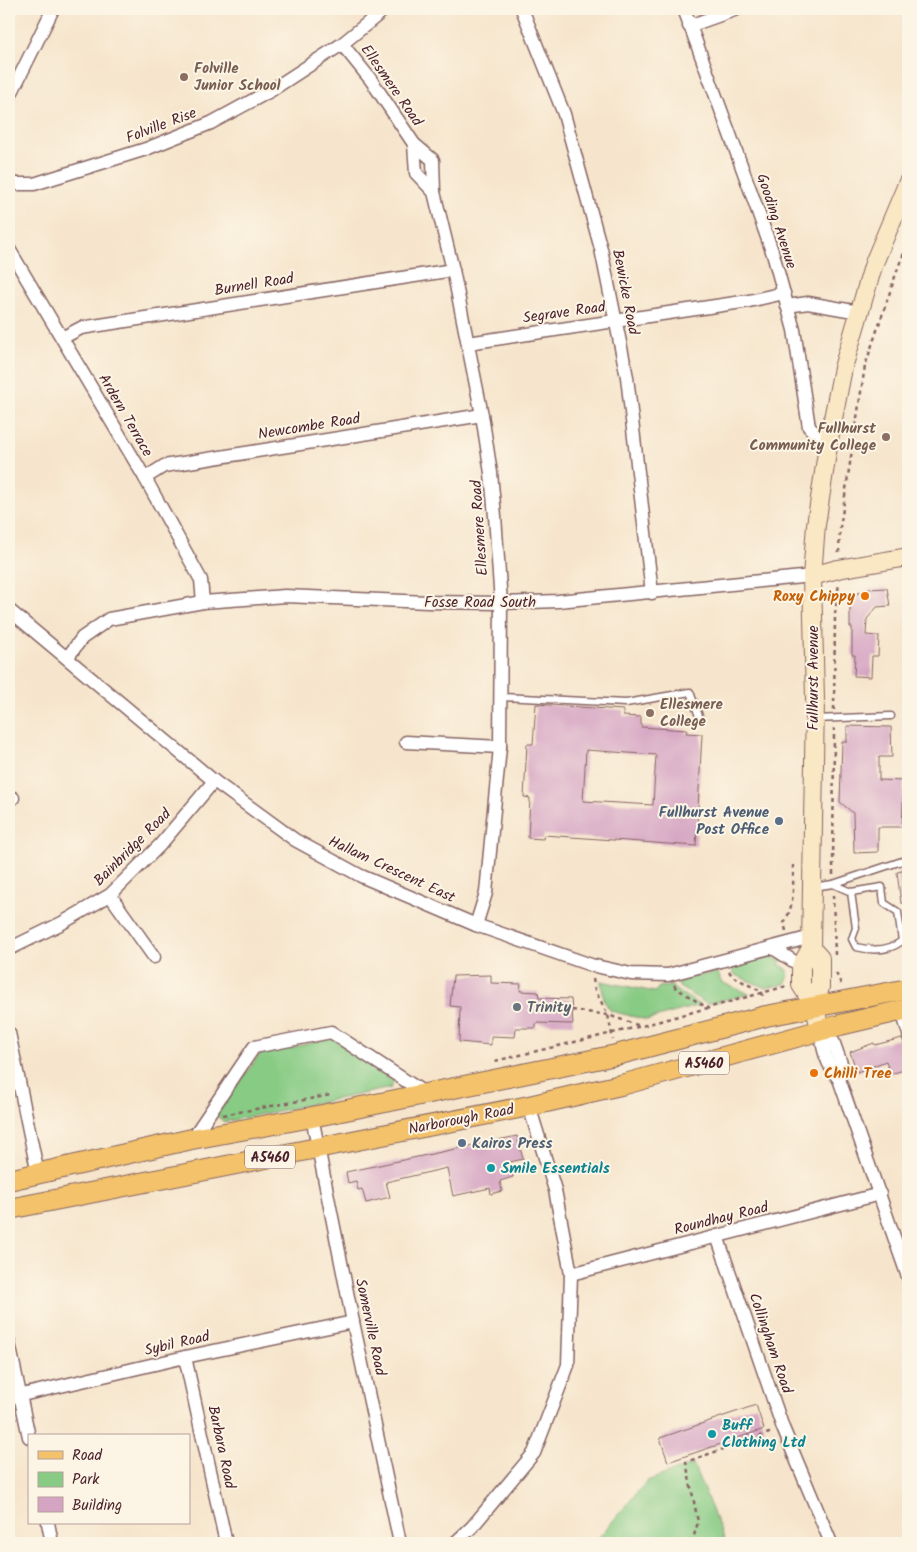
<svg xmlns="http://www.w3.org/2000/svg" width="917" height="1552" viewBox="0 0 917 1552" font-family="Kalam,sans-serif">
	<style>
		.green { fill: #87cb84; stroke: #687558 }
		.building { fill: #d5a4c3; fill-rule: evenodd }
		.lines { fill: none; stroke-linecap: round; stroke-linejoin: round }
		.lane-casing { stroke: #866463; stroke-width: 9 }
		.street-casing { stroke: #866463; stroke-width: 15 }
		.secondary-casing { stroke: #866463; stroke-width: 20 }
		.primary-casing { stroke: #866463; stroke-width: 22 }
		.path { stroke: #866463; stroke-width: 2.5; stroke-dasharray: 4 4; stroke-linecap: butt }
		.lane { stroke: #fff; stroke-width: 6 }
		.street { stroke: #fff; stroke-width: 12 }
		.secondary { stroke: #fae7c3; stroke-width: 18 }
		.primary { stroke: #f3c26a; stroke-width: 20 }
		.education-dot { fill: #8d6e63; stroke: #fcf5e5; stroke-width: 2 }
		.food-dot { fill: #e8710a; stroke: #fcf5e5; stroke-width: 2 }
		.service-dot { fill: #5c6f8a; stroke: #fcf5e5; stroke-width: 2 }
		.worship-dot { fill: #6b7280; stroke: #fcf5e5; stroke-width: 2 }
		.culture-dot { fill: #0f9aa8; stroke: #fcf5e5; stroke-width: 2 }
		.labels { text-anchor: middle; stroke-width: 4; stroke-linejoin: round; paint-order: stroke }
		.shield { fill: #fcf5e5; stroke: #7f5f63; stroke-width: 1 }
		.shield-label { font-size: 14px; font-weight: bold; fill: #4a1f2b }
		.education-label { font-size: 15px; font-weight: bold; fill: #785e54; stroke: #fcf5e5; text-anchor: start }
		.street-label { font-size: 15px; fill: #4a1f2b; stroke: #fcf5e5 }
		.food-label { font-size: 15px; font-weight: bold; fill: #c56008; stroke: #fcf5e5; text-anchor: end }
		.service-label { font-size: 15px; font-weight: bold; fill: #4e5e75; stroke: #fcf5e5; text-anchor: end }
		.worship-label { font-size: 15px; font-weight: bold; fill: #5b616d; stroke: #fcf5e5; text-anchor: start }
		.culture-label { font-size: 15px; font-weight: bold; fill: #0d838f; stroke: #fcf5e5; text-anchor: start }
	</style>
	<rect width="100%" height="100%" fill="#fcf5e5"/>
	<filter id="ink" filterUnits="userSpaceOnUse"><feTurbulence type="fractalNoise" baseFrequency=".02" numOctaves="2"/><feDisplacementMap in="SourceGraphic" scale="10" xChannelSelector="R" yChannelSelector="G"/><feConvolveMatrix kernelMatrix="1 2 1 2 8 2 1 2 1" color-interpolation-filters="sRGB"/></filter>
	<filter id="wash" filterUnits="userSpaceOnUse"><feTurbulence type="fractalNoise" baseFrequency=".0096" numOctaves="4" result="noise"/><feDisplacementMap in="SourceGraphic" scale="20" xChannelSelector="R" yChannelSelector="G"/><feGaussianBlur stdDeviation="1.12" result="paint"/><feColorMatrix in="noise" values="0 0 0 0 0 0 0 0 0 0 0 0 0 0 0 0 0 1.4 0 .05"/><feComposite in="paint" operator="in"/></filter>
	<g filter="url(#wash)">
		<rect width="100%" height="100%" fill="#f6e5cc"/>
		<g class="green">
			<path d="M768,956L782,960L779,964L787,969L789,976L785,984L766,988L735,975L731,967Z"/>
			<path d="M718,972L721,982L749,994L707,1004L679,987L678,980Z"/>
			<path d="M601,981L655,992L659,987L672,986L674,989L700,1005L647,1020L611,1011L604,1001Z"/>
			<path d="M332,1038L394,1079L391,1088L224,1122L216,1115L259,1055Z"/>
			<path d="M693,1464L726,1543H594L647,1481Z"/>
		</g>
		<g id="blocks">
			<g class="building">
				<path d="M887,588L890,606L877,607L867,619L866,635L879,636L878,656H872L871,677L854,676L855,655H852V627H850V608L856,594L869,589Z"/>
				<path d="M536,704L623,710V716L641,717V727L687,730L686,733L702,734L696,846L544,835L543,839L528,838L530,798L524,797L527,744H533ZM586,750L656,755L653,805L583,801Z"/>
				<path d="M847,726L891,727L892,757H879V780L904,781L902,827H878V852L854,853L853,813L840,802L842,742H847Z"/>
				<path d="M908,870V903H901L897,872Z"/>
				<path d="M491,975V983L521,984L520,991L538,992L539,998L571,999L573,1024L536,1023V1028H516L515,1037L491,1036V1045L459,1042L460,1007L450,1006L453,976Z"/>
				<path d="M902,1038L908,1053V1069L890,1074L886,1061L857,1072L850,1052L874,1043L875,1045Z"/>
				<path d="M517,1136L523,1159L510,1162L513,1177L500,1181L502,1191L491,1194L490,1188L453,1196L447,1168L386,1182L390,1197L366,1203L362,1189L358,1190L356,1181L348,1183L346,1172Z"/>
				<path d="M756,1405L764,1429L668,1462L660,1438Z"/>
			</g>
		</g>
	</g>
	<g filter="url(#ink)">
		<use href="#blocks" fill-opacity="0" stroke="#866463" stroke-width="1"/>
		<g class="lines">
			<defs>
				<g id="lane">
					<path d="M501,697L626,703L690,692L699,716"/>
					<path d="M815,719L891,716"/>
					<path d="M833,884L908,859"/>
					<path d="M813,887L833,884L851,892L882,887L884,903L898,912L902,941C889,951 872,951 856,947L852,939L856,928L851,892"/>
					<path d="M900,1015L908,1041"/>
				</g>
				<g id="street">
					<path d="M522,9L564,114L601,249L627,377L652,593"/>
					<path d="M684,9L751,192L773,254L794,330L809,427L818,436L829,439"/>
					<path d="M689,26L737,9"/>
					<path d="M342,44L371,80L414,144L416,173L434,192L453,270L482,415L491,473L495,516L501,603L500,747L486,893L476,925"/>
					<path d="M9,98L53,9"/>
					<path d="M414,144L433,160L434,192"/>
					<path d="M9,180L14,184H34L146,149L211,123L270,91L342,44L385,9"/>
					<path d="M9,249L145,478L201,580L203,602"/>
					<path d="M787,306L808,303L859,312"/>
					<path d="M62,338L81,328L453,270"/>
					<path d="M468,343L749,301L784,293"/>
					<path d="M145,478L164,466L482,415"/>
					<path d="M9,610L214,781L295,840L361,876L476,925L591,965L631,974L668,975L811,937"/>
					<path d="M67,658L82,638L109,619L203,602L285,596L428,602L501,603L558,601L812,576"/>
					<path d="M406,742L500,747"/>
					<path d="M9,799L13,798"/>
					<path d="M110,895L154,957"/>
					<path d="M773,948L801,966"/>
					<path d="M9,949L62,923L110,895L160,845L214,781"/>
					<path d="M820,1030C823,1049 826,1064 839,1079L908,1277"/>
					<path d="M820,1030L833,1041L842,1066L839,1079"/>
					<path d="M9,1033L38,1174"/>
					<path d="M312,1117L353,1322L400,1543"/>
					<path d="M192,1139L254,1047L331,1032L426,1094"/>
					<path d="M717,1236L783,1428L831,1543"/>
					<path d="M571,1274L880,1194"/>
					<path d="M9,1343L29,1437"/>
					<path d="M185,1357L226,1543"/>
					<path d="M9,1398L185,1357L353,1322"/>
					<path d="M48,1523L52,1543"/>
					<path d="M455,1543L472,1527L534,1453L568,1365L571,1274L555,1190L529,1106"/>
				</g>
				<g id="secondary">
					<path d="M812,576L838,569L908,557"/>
					<path d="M811,948L820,958V987L815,1007"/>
					<path d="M820,1030L815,1007L801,985V966L811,948L815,700L812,576L816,525L829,439L843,368L874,263L908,182"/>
				</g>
				<g id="primary">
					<path d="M9,1180L192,1139L312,1117L616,1055L766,1016L908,989"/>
					<path d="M9,1209L529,1106L625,1084L840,1025L908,1009"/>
				</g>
			</defs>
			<use href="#lane" class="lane-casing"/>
			<use href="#street" class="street-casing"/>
			<use href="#secondary" class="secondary-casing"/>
			<use href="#primary" class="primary-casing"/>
			<g class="path">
				<path d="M839,553L840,528L865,366L899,265L908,244"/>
				<path d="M834,710L835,614L839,583"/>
				<path d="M833,875L834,728"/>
				<path d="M833,895L835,955"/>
				<path d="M786,931L784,923C795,905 793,886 793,865"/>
				<path d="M729,971L732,976L762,992"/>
				<path d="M836,973L842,986"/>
				<path d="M593,979L595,990L608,1015L613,1040"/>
				<path d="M674,985L676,988L709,1009"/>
				<path d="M762,992L763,1000"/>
				<path d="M572,1010L608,1015L640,1026"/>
				<path d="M495,1061L642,1026L787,986"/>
				<path d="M223,1115L331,1095"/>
				<path d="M692,1543L698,1522L686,1462L772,1432"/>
			</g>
			<use href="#lane" class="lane"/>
			<use href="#street" class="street"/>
			<use href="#secondary" class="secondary"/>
			<use href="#primary" class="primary"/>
		</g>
	</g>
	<g class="education-dot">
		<circle cx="184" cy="77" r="5"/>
		<circle cx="886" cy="437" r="5"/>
		<circle cx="650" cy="713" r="5"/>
	</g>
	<g class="food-dot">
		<circle cx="865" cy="596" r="5"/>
		<circle cx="814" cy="1073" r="5"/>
	</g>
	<g class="service-dot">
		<circle cx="779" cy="821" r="5"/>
		<circle cx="462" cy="1143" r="5"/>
	</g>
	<circle class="worship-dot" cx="517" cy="1007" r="5"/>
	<g class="culture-dot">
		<circle cx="491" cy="1168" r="5"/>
		<circle cx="712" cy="1434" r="5"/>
	</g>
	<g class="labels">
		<g class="shield">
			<rect x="679" y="1051.5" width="50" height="23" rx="4"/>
			<rect x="245" y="1145.5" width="50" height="23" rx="4"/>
		</g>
		<g class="shield-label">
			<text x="704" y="1068">A5460</text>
			<text x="270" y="1162">A5460</text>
		</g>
		<g class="education-label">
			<text x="194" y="73">Folville<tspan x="194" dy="17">Junior School</tspan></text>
			<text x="876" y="433" text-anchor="end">Fullhurst<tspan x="876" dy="17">Community College</tspan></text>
			<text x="660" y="709">Ellesmere<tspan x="660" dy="17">College</tspan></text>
		</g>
		<g class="street-label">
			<text transform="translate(392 85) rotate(55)" y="5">Ellesmere Road</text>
			<text transform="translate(161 125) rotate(-21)" y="5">Folville Rise</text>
			<text transform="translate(777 221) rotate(72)" y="5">Gooding Avenue</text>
			<text transform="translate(254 284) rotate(-9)" y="5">Burnell Road</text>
			<text transform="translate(626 292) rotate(79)" y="5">Bewicke Road</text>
			<text transform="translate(564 312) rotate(-8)" y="5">Segrave Road</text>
			<text transform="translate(126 415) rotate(60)" y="5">Ardern Terrace</text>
			<text transform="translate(309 426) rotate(-9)" y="5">Newcombe Road</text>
			<text transform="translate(479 528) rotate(-94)" y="5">Ellesmere Road</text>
			<text x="480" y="607">Fosse Road South</text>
			<text transform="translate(813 678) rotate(-90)" y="5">Fullhurst Avenue</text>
			<text transform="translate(132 847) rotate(-45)" y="5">Bainbridge Road</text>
			<text transform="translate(392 869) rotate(25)" y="5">Hallam Crescent East</text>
			<text transform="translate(461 1119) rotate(-11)" y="5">Narborough Road</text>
			<text transform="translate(721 1218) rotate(-14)" y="5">Roundhay Road</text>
			<text transform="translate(371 1327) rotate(78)" y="5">Somerville Road</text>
			<text transform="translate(177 1343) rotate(-13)" y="5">Sybil Road</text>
			<text transform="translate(771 1343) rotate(71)" y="5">Collingham Road</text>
			<text transform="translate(222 1447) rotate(78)" y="5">Barbara Road</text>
		</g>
		<g class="food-label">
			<text x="855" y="601">Roxy Chippy</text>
			<text x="824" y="1078" text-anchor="start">Chilli Tree</text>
		</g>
		<g class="service-label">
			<text x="769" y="817">Fullhurst Avenue<tspan x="769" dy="17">Post Office</tspan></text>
			<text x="472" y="1148" text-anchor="start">Kairos Press</text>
		</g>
		<g class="worship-label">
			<text x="527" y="1012">Trinity</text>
		</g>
		<g class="culture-label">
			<text x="501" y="1173">Smile Essentials</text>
			<text x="722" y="1430">Buff<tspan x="722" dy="17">Clothing Ltd</tspan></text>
		</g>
	</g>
	<rect width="917" height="1552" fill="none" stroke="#fcf5e5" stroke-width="30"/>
	<rect x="28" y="1434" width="162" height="90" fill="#fcf5e5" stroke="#b59f9b"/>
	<rect x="38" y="1451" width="25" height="8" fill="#f3c26a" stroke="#b59f9b"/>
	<text x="72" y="1460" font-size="15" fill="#4a1f2b">Road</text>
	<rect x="38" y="1472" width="25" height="15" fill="#87cb84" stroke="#b59f9b"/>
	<text x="72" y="1484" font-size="15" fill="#4a1f2b">Park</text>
	<rect x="38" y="1497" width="25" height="15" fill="#d5a4c3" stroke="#b59f9b"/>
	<text x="72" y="1510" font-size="15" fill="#4a1f2b">Building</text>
</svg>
